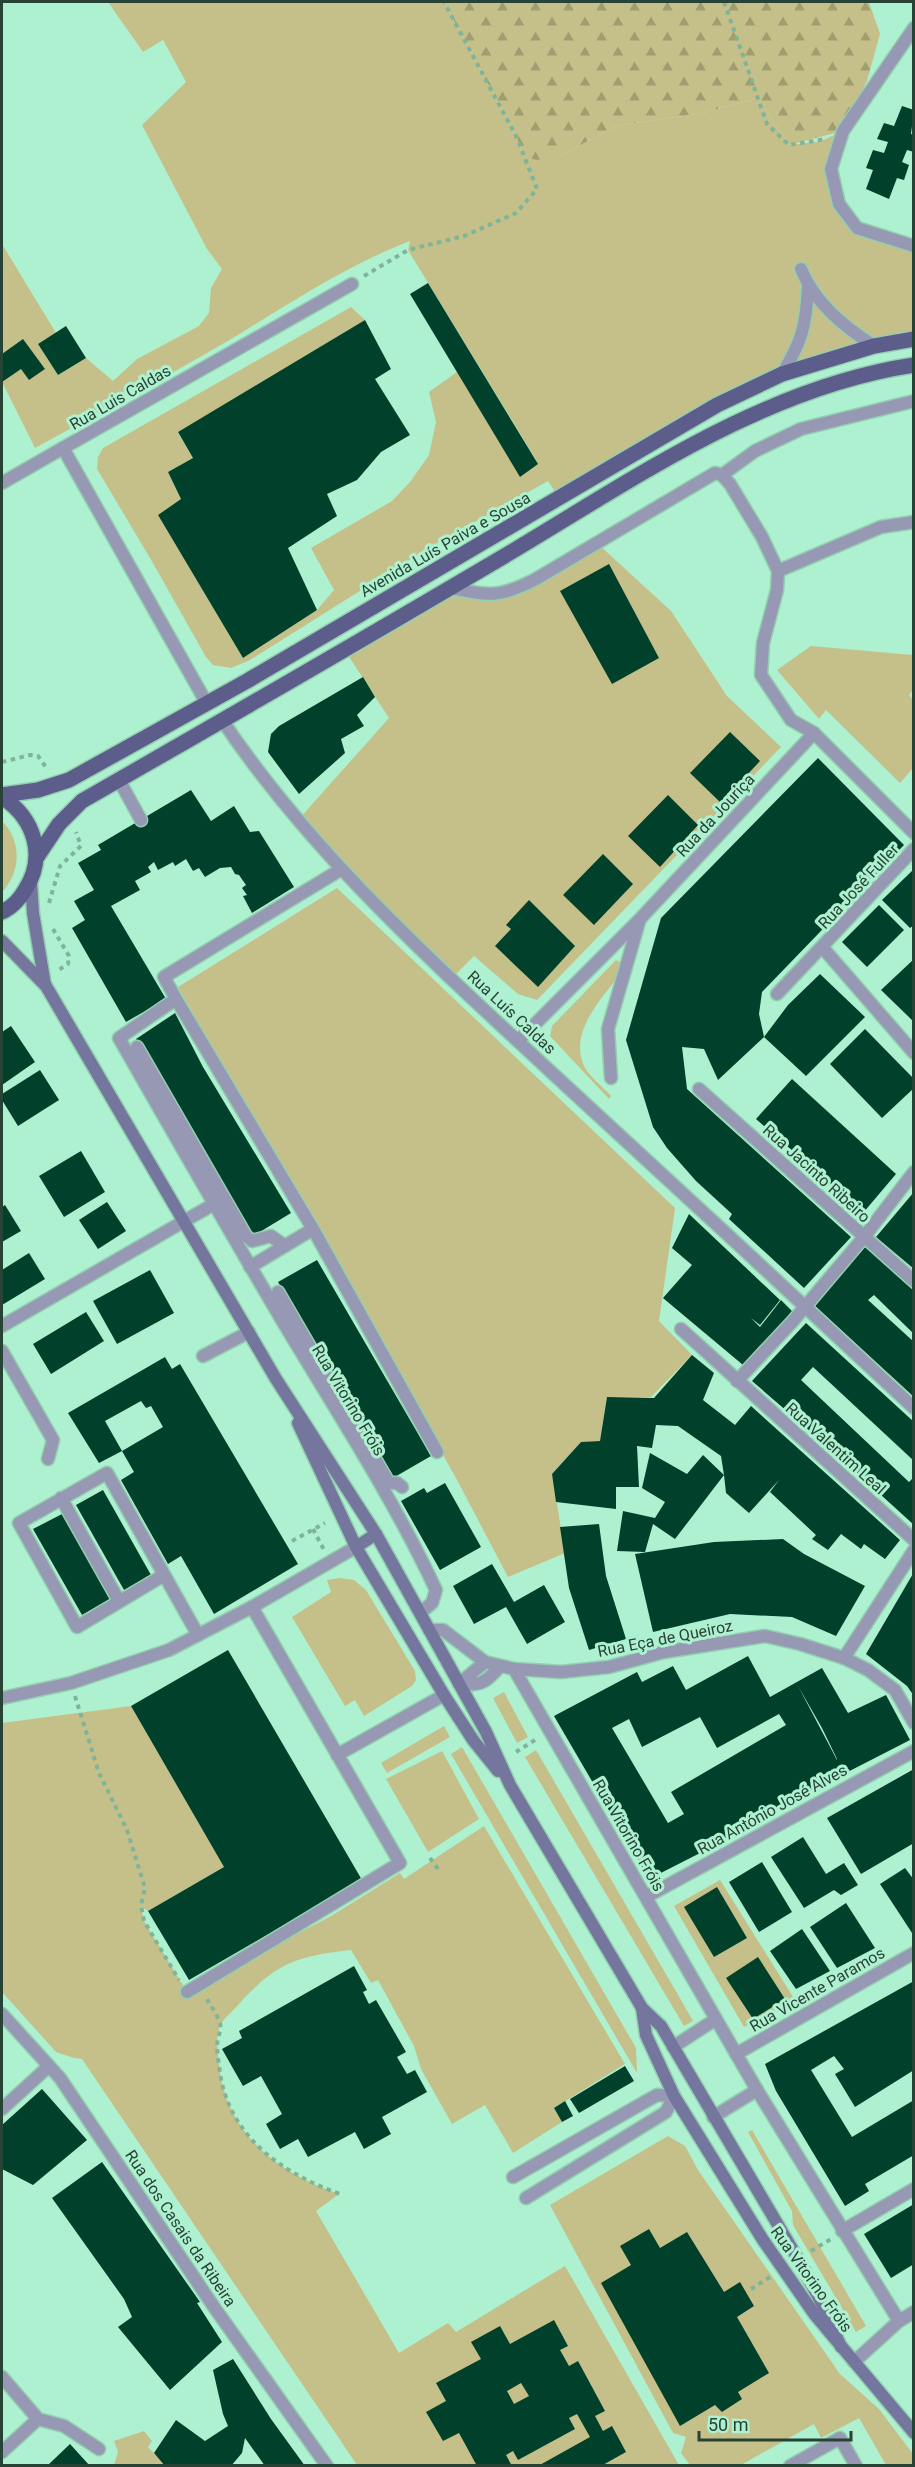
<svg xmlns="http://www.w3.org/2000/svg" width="915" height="2467" viewBox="0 0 915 2467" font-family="Roboto,sans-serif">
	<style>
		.grass { fill: #c5c089 }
		.forest { fill: url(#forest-firs) }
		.building { fill: #01402b; fill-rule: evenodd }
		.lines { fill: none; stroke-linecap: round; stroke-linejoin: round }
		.lane-casing { stroke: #93ceb1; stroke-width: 15 }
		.street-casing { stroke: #93ceb1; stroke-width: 15 }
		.secondary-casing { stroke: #93ceb1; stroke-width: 15 }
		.primary-casing { stroke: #93ceb1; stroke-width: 18 }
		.path { stroke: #7fb49a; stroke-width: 4; stroke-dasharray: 4.5 4.5; stroke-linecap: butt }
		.lane { stroke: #9798b3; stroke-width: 12 }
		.street { stroke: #9798b3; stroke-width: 12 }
		.secondary { stroke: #75769d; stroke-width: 12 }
		.primary { stroke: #5d5d8c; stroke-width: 15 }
		.labels { text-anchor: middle; stroke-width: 6; stroke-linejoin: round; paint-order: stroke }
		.street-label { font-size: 16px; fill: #274336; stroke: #aef1d0 }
	</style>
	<defs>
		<pattern id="forest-firs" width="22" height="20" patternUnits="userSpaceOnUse" patternTransform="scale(1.5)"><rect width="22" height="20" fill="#c5c089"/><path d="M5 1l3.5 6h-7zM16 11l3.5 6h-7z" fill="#a09e71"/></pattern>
	</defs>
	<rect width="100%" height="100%" fill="#aef1d0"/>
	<g class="grass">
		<path d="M108,2H444L517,138L523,155L560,156L616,126L703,113L758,98L789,145L821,141L843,131L831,165L845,212L867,229L913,245V339L782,374L559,498L548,481L425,550L250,660L231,668L213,665L206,657L150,558L97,469L98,457L103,448L351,307L365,320L178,433L193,458L168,472L181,499L158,515L243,658L317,610L334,590L311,548L392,501L410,482L429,455L436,422L429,392L457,372L538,463L408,250L410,241C345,266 286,306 226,342C163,379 98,413 35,448L2,382V244L56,333L38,344L58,375L86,358L113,381L137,359L199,326L209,313L211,288L222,269L207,249L142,125L186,82L163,40L143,52Z"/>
		<path d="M597,543L671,611L727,696L781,747L537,1000L518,994L474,956L452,978L298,820L389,718L344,649L450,588L490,595Z"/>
		<path d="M811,646L913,655V690L909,695L913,700V768L900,783L826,710L819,719L777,670Z"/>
		<path d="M2,821C22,841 21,872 2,892Z"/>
		<path d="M337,888L675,1208L659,1321L692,1355L651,1397H607L600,1441L581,1442L552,1474L565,1553L508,1577L456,1478L178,987Z"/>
		<path d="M616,960L627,966C606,994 566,1031 585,1068C591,1078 603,1087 611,1096L609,1099L550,1036L552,1026Z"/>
		<path d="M340,1578L354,1580L366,1590L415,1671L416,1680L412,1686L364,1716L355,1700L345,1706L292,1617L331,1592L327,1580Z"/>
		<path d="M504,1692L528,1737L517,1743L493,1698Z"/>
		<path d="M131,1706L224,1867L148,1911L141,1906L144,1921L187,1992L331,1916L400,1873L404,1879L484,1826L625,2064L554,2108L562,2122L513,2153L485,2105L452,2124L421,2069L414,2046L378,1980L371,1983L351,1950C297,1956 276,1963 239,2004C234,2010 225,2017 221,2024C215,2035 218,2052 219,2065C227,2134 276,2172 339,2194L316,2211L399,2353L448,2323L456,2332L565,2266L679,2465H357L82,2059L74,2058L56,2052L2,1992V1723Z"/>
		<path d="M444,1726L450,1737L387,1773L381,1763Z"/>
		<path d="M462,1747L636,2048L637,2073L451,1754Z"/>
		<path d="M536,1750L681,2000L693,2021L684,2026L525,1757Z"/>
		<path d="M442,1751L479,1819L428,1852L386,1779Z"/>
		<path d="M720,1880L795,2000L744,2027L674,1906Z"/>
		<path d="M752,2130L866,2326L856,2332L793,2225L792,2211L748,2132Z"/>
		<path d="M668,2136L685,2146L698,2170L840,2374L879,2409L913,2454V2465H886L859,2418L821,2438L814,2424L741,2465H690L681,2453L686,2437L673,2433L550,2205Z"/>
		<path d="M144,2431L152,2441L148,2447L165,2465H114L118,2452L114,2441Z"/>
	</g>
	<path class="forest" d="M444,2H869L880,34L867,81L843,131L789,145L758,98L703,113L616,126L560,156L536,160L523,155L517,138Z"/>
	<g class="building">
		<path d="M902,106L914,110L911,134L914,135V152L907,150L902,162L909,165L904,180L897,178L889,199L866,189L873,170L866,168L873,150L884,153L888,142L877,139L884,123L894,126Z"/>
		<path d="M428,283L538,464L520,477L410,294Z"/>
		<path d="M365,320L391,369L375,379L410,435L381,452L357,480L327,494L337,516L288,548L317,610L243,658L158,515L181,499L168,472L193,458L178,432Z"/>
		<path d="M66,326L86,358L58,375L38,344Z"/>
		<path d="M23,339L45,369L29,380L21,369L2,382V354Z"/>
		<path d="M609,564L659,658L612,684L560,591Z"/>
		<path d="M363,677L375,697L357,715L364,726L341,739L345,753L299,794L268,752L271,734L279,726Z"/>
		<path d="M730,732L760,761L721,803L690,773Z"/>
		<path d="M818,758L904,845L762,992L759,1014L764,1037L718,1080L704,1049L682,1047L687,1089L851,1237L804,1288L729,1219L732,1214L696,1181L667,1148L653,1127L626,1040L661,918Z"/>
		<path d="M191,790L211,821L234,806L250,832L259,831L294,887L252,913L243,896L247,895L242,888L246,885L239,875L235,874L231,867L220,868L205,877L199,868L193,871L186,859L175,866L173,862L158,870L154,862L148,867L151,872L135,881L140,890L111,906L166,999L126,1022L72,928L85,920L74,901L94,890L78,863L101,850L98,845Z"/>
		<path d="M668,795L698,825L660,867L628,836Z"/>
		<path d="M603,854L633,884L594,925L563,895Z"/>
		<path d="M914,869V925L910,928L882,900Z"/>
		<path d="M529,900L575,946L538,987L495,946L511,929L506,925Z"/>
		<path d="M879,905L904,930L867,967L842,942Z"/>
		<path d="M914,959V1022L881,990Z"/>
		<path d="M820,974L865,1017L806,1076L764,1037L788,1005Z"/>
		<path d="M175,1013L203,1067L291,1213L253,1236L136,1039Z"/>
		<path d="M11,1026L35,1062L2,1085V1032Z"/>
		<path d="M865,1029L914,1079V1088L882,1118L830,1064Z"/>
		<path d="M40,1070L59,1100L18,1126L2,1100V1094Z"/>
		<path d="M792,1079L896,1174L863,1213L756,1119Z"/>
		<path d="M81,1151L105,1192L64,1217L39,1176Z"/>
		<path d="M914,1192V1269L876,1237Z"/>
		<path d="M107,1202L126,1231L98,1249L79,1220Z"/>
		<path d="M5,1205L21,1231L2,1242V1207Z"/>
		<path d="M689,1214L780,1300L760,1325L751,1318L760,1327L781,1300L793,1312L743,1365L663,1298L692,1265L672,1248Z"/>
		<path d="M865,1247L914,1291V1334L874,1295L868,1300L914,1342V1397L814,1305Z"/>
		<path d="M29,1253L45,1279L2,1305V1270Z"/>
		<path d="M317,1260L431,1456L393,1478L278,1282Z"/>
		<path d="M150,1270L174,1313L117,1344L93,1301Z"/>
		<path d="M86,1312L104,1341L51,1374L33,1344Z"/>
		<path d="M806,1323L914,1422V1461L813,1367L801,1380L909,1482L912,1479L914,1480V1525L825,1444L752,1381Z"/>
		<path d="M692,1355L714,1373L703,1400L735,1425L751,1406L900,1540L885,1559L864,1544L861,1549L841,1534L828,1550L812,1539L816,1535L770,1492L779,1480L749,1513L726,1493L724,1475L675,1539L653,1524L645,1552L617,1551L623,1511L655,1518L665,1502L642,1488L650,1453L687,1474L703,1455L724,1475L721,1456L678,1426L656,1425L652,1448L637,1446L639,1487H616V1509L556,1502L552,1474L581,1442L600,1441L607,1397L654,1398Z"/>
		<path d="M165,1357L172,1369L180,1364L298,1564L214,1614L181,1556L168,1564L121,1480L134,1472L122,1451L163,1427L151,1406L146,1408L141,1401L105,1421L122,1451L99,1463L68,1413Z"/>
		<path d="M445,1483L481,1547L440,1570L401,1501L424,1488L427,1493Z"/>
		<path d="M103,1490L151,1575L124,1590L76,1505Z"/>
		<path d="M62,1514L110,1599L82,1615L33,1529Z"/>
		<path d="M599,1524L606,1576L626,1639L589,1650L569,1588L560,1527Z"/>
		<path d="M783,1539L804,1554L865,1586L836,1636L792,1617L730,1614L653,1632L635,1554L714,1542Z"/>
		<path d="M492,1564L514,1602L544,1585L565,1622L527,1644L506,1607L474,1624L453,1586Z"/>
		<path d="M914,1572V1696L907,1686L866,1654Z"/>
		<path d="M228,1650L362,1880L189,1980L148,1911L224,1867L131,1706Z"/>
		<path d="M748,1656L770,1697L822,1668L848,1713L886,1695L910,1740L756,1819L706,1850L649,1879L554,1716L637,1672L642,1682L673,1666L686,1690ZM798,1686L822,1728L837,1759V1760ZM779,1714L786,1725L671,1792L684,1814L668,1823L612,1728L629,1719L642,1747L700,1717L717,1748Z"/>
		<path d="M914,1769V1843L861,1874L827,1818Z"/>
		<path d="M803,1837L826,1874L844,1863L858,1885L841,1895L834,1890L804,1908L771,1857Z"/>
		<path d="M762,1862L792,1912L759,1932L729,1882Z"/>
		<path d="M905,1868L914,1880V1936L880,1884Z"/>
		<path d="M717,1887L747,1938L714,1957L684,1907Z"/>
		<path d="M846,1903L875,1948L837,1968L810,1927Z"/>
		<path d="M802,1929L830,1971L796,1989L770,1951Z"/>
		<path d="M758,1957L785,1999L753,2019L726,1978Z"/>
		<path d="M354,1966L367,1990L363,1992L369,2004L376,2000L406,2052L397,2057L407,2074L415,2070L427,2092L382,2117L391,2134L364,2149L355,2132L308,2157L298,2139L280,2149L266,2124L282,2114L261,2076L243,2086L222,2049L242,2038L239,2031Z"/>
		<path d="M914,1981V2070L855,2107L835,2074L844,2069L834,2056L811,2070L852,2137L914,2100V2155L865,2184L869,2191L845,2206L776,2091L765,2064Z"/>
		<path d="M625,2066L634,2081L579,2113L570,2099Z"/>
		<path d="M42,2089L87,2140L33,2185L2,2169V2125Z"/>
		<path d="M565,2101L573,2116L562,2122L554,2108Z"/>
		<path d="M102,2162L200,2302L197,2303L222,2342L170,2390L118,2327L132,2317L124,2299L52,2198Z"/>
		<path d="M914,2204V2264L891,2278L864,2234Z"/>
		<path d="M649,2229L660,2248L687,2232L724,2292L740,2282L754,2306L737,2317L769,2373L738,2392L742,2399L722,2412L715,2405L680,2426L601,2283L631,2265L620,2246Z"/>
		<path d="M554,2320L568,2346L560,2350L569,2366L578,2361L605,2411L595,2416L603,2431L612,2426L626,2452L601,2466H538L590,2437L577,2414L569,2418L575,2429L518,2460L513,2451L506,2455L512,2466H477L459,2433L443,2441L426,2412L446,2401L436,2383L481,2359L471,2342L500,2326L510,2344ZM521,2383L529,2396L514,2404L507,2391Z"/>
		<path d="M233,2359L271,2419L305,2466H265L245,2438L242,2453L231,2466H165L154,2453L176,2420L205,2441L228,2426L223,2414L213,2370Z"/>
		<path d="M70,2444L90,2466H47Z"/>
	</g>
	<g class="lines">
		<defs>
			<g id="lane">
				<path d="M119,780L141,820"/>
				<path d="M176,999L313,1229L250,1267"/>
				<path d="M313,1229L437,1452"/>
				<path d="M203,1356L249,1332"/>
				<path d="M61,1498L119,1601"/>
				<path d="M164,1575L77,1627L19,1523L107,1473L198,1635"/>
				<path d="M513,2177L657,2095L674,2096L666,2112L526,2198"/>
				<path d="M790,2466L840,2438L856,2466"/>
			</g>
			<g id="street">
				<path d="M914,28L843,131L831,169L839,204L857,228L914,246"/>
				<path d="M801,269C815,303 843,326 874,346"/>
				<path d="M782,374C802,341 806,326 808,287"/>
				<path d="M722,475L730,484L762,537L778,571L777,590L763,643L761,675L791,720L814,733L914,833"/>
				<path d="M2,483L63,448"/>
				<path d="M778,571L881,527L914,522"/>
				<path d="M450,588C491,596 499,598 536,579L715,473L722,475L755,451L801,429L914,401"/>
				<path d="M206,702L63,448L352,284"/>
				<path d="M222,720C312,854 433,962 550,1071C672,1183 793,1295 914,1408"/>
				<path d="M340,870L164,977L176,999L119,1038C176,1138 233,1238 292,1337C342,1420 395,1502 436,1590L432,1603L420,1613"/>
				<path d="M823,948L914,1053"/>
				<path d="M777,994L914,849"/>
				<path d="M518,1041L640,919L814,733"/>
				<path d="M137,1047L246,1236L252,1241L271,1236L285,1246"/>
				<path d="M611,1078L608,1029L639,922"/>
				<path d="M699,1089L914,1281"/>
				<path d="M278,1292L389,1483H397L402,1487"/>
				<path d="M2,1326L214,1204"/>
				<path d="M681,1329L914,1540"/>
				<path d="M2,1351L53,1440L48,1459"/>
				<path d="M737,1381L793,1321L864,1237L914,1172"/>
				<path d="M429,1630H443L485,1662L514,1669L561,1672L609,1667L664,1652L765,1636L800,1644L844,1658L868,1670L895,1690L914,1723"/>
				<path d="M844,1658L914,1550"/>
				<path d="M514,1669L757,2090L899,2321"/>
				<path d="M459,1684C481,1686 487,1682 500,1666"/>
				<path d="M459,1684L485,1662"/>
				<path d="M2,1698L71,1683L169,1650L252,1607L356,1547"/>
				<path d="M337,1755L444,1695"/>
				<path d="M646,1897L914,1751"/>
				<path d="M187,1992L400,1863L252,1607"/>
				<path d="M2,2014L60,2078L214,2307L327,2466"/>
				<path d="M673,2047L716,2019"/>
				<path d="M736,2054L914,1953"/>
				<path d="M2,2109L49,2066"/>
				<path d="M713,2117L757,2090"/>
				<path d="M842,2231L914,2189"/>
				<path d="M854,2362L899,2321L914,2312"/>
				<path d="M2,2377L38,2419L64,2426L99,2449"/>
				<path d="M2,2452L38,2419"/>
			</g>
			<g id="secondary">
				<path d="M31,882L33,913L45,985"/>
				<path d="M2,941L46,986L276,1379L376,1534L486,1732L510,1785L642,2008L661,2026L798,2259L823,2306L841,2347"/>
				<path d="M298,1423L356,1547L444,1695L473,1740L498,1771"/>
				<path d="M356,1547L376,1534"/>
				<path d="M642,2008L646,2035L674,2096L763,2240L815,2315L914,2433"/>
			</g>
			<g id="primary">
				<path d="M2,795L38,790L69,780L247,681L717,405L782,374L874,346L914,339"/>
				<path d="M2,797C34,818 47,856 25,890C20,899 11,908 2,912"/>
				<path d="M37,857L59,824L82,801C220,722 359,642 496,561C627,484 760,388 914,365"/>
			</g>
		</defs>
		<use href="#lane" class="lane-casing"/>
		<use href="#street" class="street-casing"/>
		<use href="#secondary" class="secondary-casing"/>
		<use href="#primary" class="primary-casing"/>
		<g class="path">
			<path d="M724,2L767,124L789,145L825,139"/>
			<path d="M364,276L408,250L464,236L516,213L537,189L517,138L444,2"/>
			<path d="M2,762L30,755L38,756L48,770"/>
			<path d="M49,903L60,866L81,846L76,832"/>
			<path d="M53,929L69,956L68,964L57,971"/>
			<path d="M313,1529L324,1550"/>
			<path d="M292,1541L325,1523"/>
			<path d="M75,1696L99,1773L127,1830L145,1888L141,1905L144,1921L179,1980"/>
			<path d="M516,1752L535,1740"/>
			<path d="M430,1858L438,1869"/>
			<path d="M207,1999C211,2006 217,2015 220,2023C222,2030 217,2038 217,2046C217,2054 219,2064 220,2073C230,2139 285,2175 343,2195"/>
			<path d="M811,2251L831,2239"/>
			<path d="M751,2289L770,2277"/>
		</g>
		<use href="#lane" class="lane"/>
		<use href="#street" class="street"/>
		<use href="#secondary" class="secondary"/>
		<use href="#primary" class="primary"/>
	</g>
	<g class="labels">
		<g class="street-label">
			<text transform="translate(120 397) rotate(-30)" y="6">Rua Luis Caldas</text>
			<text transform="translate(445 544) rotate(-30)" y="6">Avenida Luís Paiva e Sousa</text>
			<text transform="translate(715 815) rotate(-47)" y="6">Rua da Jouriça</text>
			<text transform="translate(858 886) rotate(-47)" y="6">Rua José Fuller</text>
			<text transform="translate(512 1012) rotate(43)" y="6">Rua Luís Caldas</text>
			<text transform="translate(817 1173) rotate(42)" y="6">Rua Jacinto Ribeiro</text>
			<text transform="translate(349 1400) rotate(59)" y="6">Rua Vitorino Fróis</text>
			<text transform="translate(836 1448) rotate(42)" y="6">Rua Valentim Leal</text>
			<text transform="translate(665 1638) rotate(-11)" y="6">Rua Eça de Queiroz</text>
			<text transform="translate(772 1809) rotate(-29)" y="6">Rua António José Alves</text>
			<text transform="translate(629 1835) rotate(60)" y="6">Rua Vitorino Fróis</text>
			<text transform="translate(817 1989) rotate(-30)" y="6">Rua Vicente Paramos</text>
			<text transform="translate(181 2228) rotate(56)" y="6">Rua dos Casais da Ribeira</text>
			<text transform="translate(812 2279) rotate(54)" y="6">Rua Vitorino Fróis</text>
		</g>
	</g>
	<rect width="915" height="2467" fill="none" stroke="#274336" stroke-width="6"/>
	<path d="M699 2431v9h152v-9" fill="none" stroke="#274336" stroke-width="3"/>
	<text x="708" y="2431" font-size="18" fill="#274336" stroke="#aef1d0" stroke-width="4.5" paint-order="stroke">50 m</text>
</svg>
